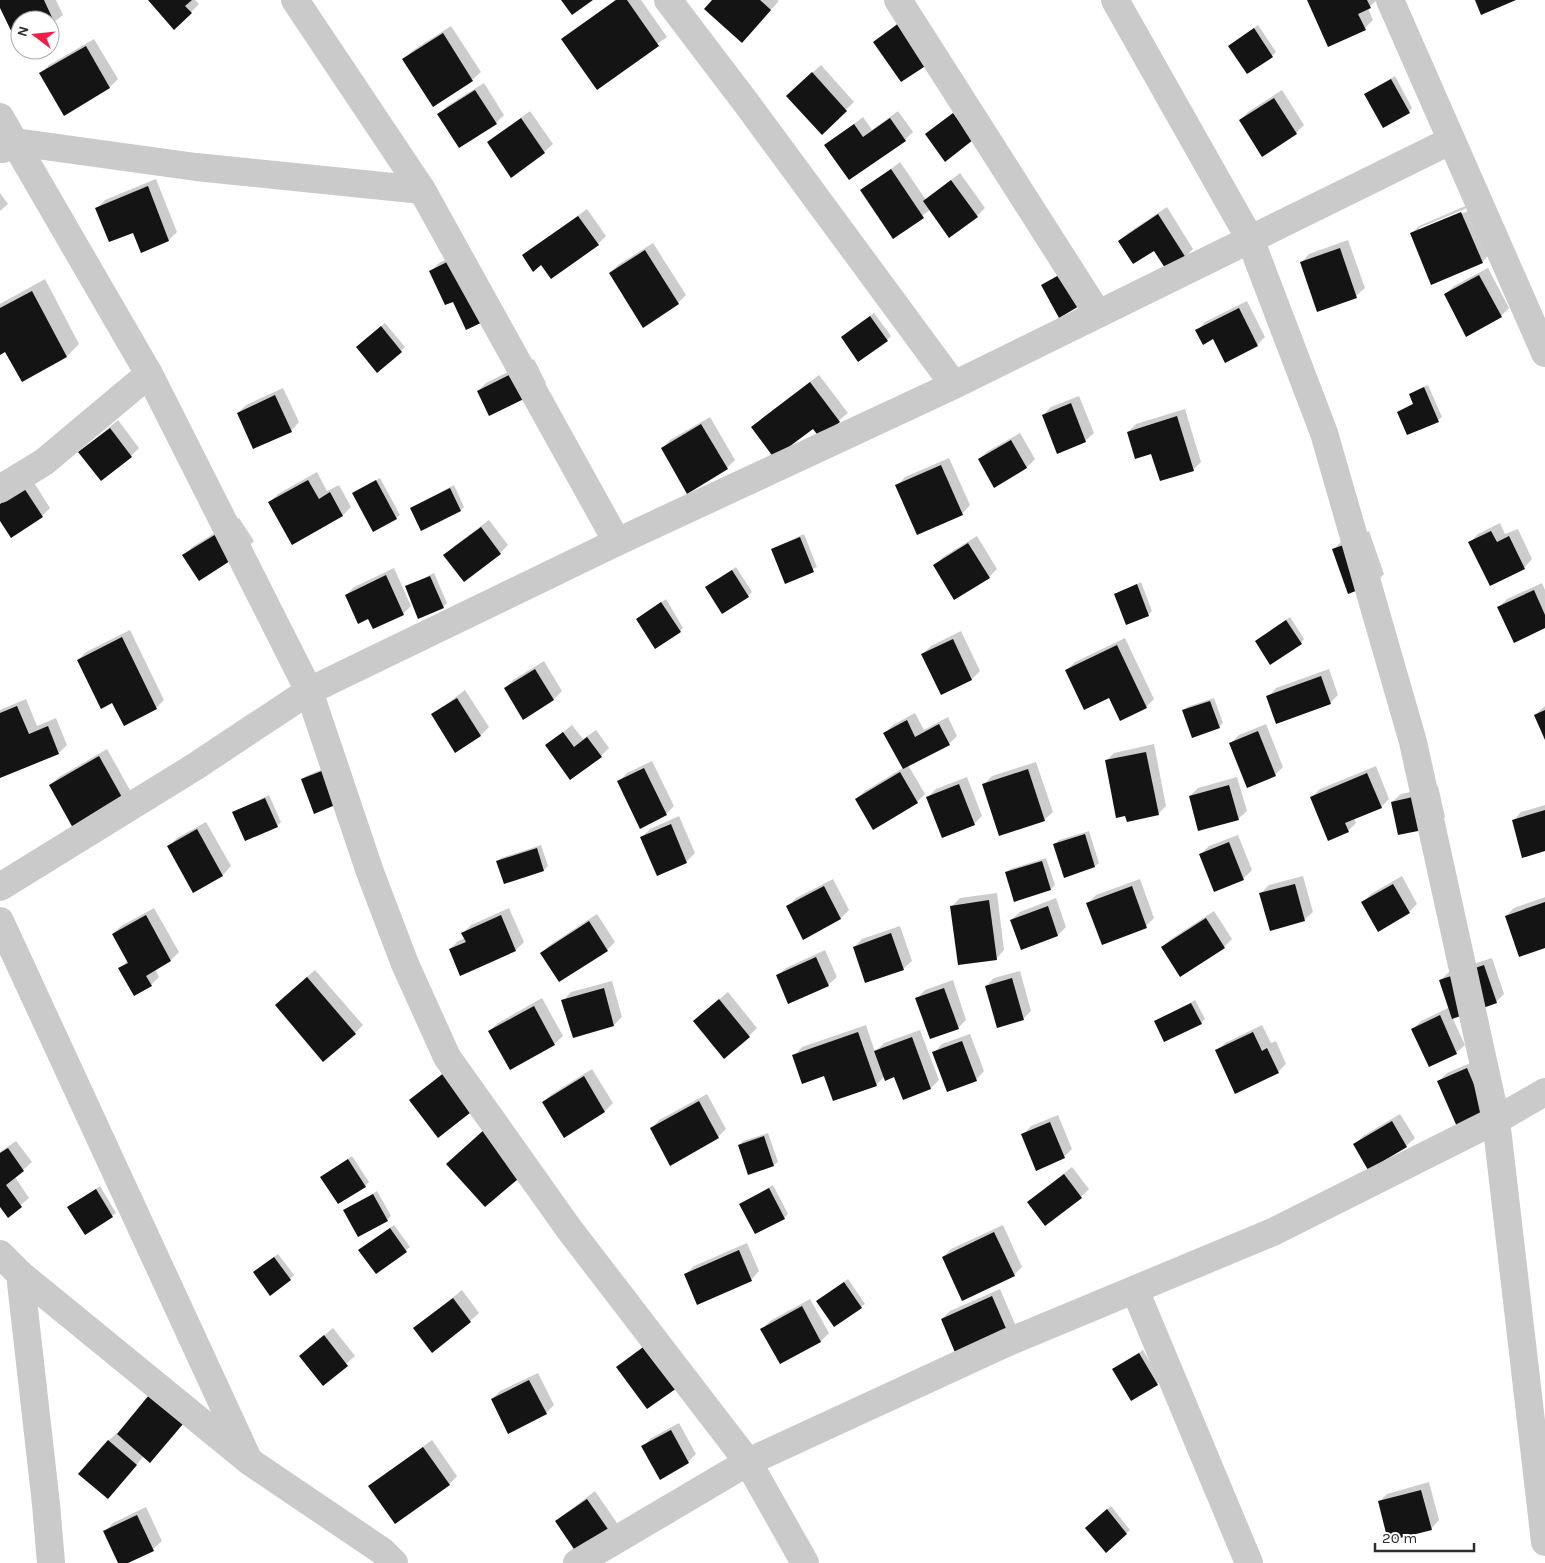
<svg xmlns="http://www.w3.org/2000/svg" width="1545" height="1563" viewBox="0 0 1545 1563" font-family="Karla,sans-serif">
	<style>
		.shadow { fill: #0003; fill-rule: evenodd }
		.building { fill: #141414 }
		.lines { fill: none; stroke-linecap: round; stroke-linejoin: round }
		.minor { stroke: #cacaca; stroke-width: 28 }
	</style>
	<rect width="100%" height="100%" fill="#fff"/>
	<g class="shadow">
		<path d="M0,0H56L63,15L50,25V20H20V40L0,5Z"/>
		<path d="M150,0H195L199,4L191,12Z"/>
		<path d="M615,0H641L667,37L597,88L563,39Z"/>
		<path d="M714,0H777L779,1L750,33Z"/>
		<path d="M1309,0H1377L1368,8L1373,20L1365,28Z"/>
		<path d="M907,16L934,56L875,42Z"/>
		<path d="M1258,25L1276,52L1272,56L1229,46Z"/>
		<path d="M451,26L481,72L472,80L404,59L412,51Z"/>
		<path d="M94,39L118,79L110,87L64,114L41,74L49,65Z"/>
		<path d="M821,65L854,102L822,133L796,88Z"/>
		<path d="M1395,76L1412,108L1409,112L1365,94Z"/>
		<path d="M484,83L504,115L496,123L439,115L447,106Z"/>
		<path d="M1282,90L1304,125L1296,133L1240,120L1248,112Z"/>
		<path d="M530,111L553,144L544,152L489,142Z"/>
		<path d="M898,111L913,132L905,140L826,145L863,117L872,130Z"/>
		<path d="M900,162L926,200L960,173L985,208L977,216L931,209L894,237L862,191Z"/>
		<path d="M156,179L177,232L169,240L142,251L134,231L97,208L105,200Z"/>
		<path d="M0,193L8,204L0,211Z"/>
		<path d="M1470,204L1490,254L1482,262L1411,234L1419,226ZM1467,208L1468,211L1419,231V228Z"/>
		<path d="M1167,207L1193,249L1185,257L1119,241L1128,233Z"/>
		<path d="M587,209L606,236L598,244L542,264L523,256Z"/>
		<path d="M1348,240L1365,288L1356,296L1301,263L1309,254Z"/>
		<path d="M653,243L686,295L678,303L610,273L618,265Z"/>
		<path d="M466,250L453,300L430,272L439,263Z"/>
		<path d="M1488,268L1509,308L1501,316L1445,294L1454,286Z"/>
		<path d="M45,279L79,344L67,356L6,350L0,353V304Z"/>
		<path d="M1247,301L1265,337L1257,345L1214,338L1197,331L1205,322Z"/>
		<path d="M874,313L891,336L887,340L846,333Z"/>
		<path d="M385,323L405,347L377,371L361,343Z"/>
		<path d="M534,359L546,383L537,391H478L486,383Z"/>
		<path d="M819,375L848,413L820,436L813,427L761,419Z"/>
		<path d="M1428,385L1442,417L1438,420L1399,412L1414,403L1411,395L1415,391Z"/>
		<path d="M283,388L299,422L291,431L238,413L246,405Z"/>
		<path d="M1079,396L1094,433L1085,441L1043,415L1051,407Z"/>
		<path d="M1185,409L1201,462L1193,470L1152,453L1128,432L1136,424Z"/>
		<path d="M710,417L735,460L727,468L662,449L670,440Z"/>
		<path d="M118,420L139,448L131,456L80,452Z"/>
		<path d="M1020,433L1035,459L1027,467L979,459L988,451Z"/>
		<path d="M949,458L970,505L962,514L897,486L905,477Z"/>
		<path d="M317,472L327,491L339,485L351,507L343,515L292,543L269,503L278,494Z"/>
		<path d="M380,478L400,515L396,518L354,494Z"/>
		<path d="M33,481L50,508L42,516L0,518V504Z"/>
		<path d="M454,485L464,507L461,510L411,508Z"/>
		<path d="M239,518L254,541L246,549L184,555L192,547Z"/>
		<path d="M489,520L508,545L500,553L453,547Z"/>
		<path d="M1500,523L1505,534L1518,529L1532,559L1524,568L1470,543L1478,534Z"/>
		<path d="M1369,531L1384,574L1376,582L1334,549L1342,541Z"/>
		<path d="M804,534L817,567L786,582L772,549Z"/>
		<path d="M977,536L997,569L989,577L935,566L943,557Z"/>
		<path d="M736,567L752,592L748,596L706,587Z"/>
		<path d="M394,568L411,606L403,614L369,617L346,595L354,587Z"/>
		<path d="M434,573L447,603L443,607L406,587Z"/>
		<path d="M1141,582L1152,611L1148,615L1116,594Z"/>
		<path d="M1542,583L1545,590V627L1499,607L1507,599Z"/>
		<path d="M666,599L683,628L680,631L637,619Z"/>
		<path d="M1290,617L1304,639L1301,643L1256,641Z"/>
		<path d="M130,630L164,700L156,708L113,702L78,660L86,652Z"/>
		<path d="M961,631L980,671L972,679L942,693L923,654L931,646Z"/>
		<path d="M1125,638L1154,699L1146,707L1109,696L1067,670L1075,662Z"/>
		<path d="M544,661L562,691L554,699L523,718L505,689L513,680Z"/>
		<path d="M1329,669L1338,695L1330,703L1268,697L1276,688Z"/>
		<path d="M465,690L489,727L481,735L455,751L432,715Z"/>
		<path d="M1214,698L1223,723L1219,727L1183,711L1187,707Z"/>
		<path d="M26,699L37,726L56,718L67,745L59,753L0,777V710Z"/>
		<path d="M1545,706V737L1535,715Z"/>
		<path d="M915,713L924,730L948,717L957,736L949,744L908,765L925,794L917,802L856,799L865,791L903,768L885,733L893,725Z"/>
		<path d="M1266,724L1283,767L1275,775L1231,743L1239,735Z"/>
		<path d="M572,725L583,739L596,730L609,748L601,756L546,746Z"/>
		<path d="M1154,744L1166,806L1158,814L1106,761L1114,753Z"/>
		<path d="M107,749L130,790L122,798L50,785L59,777Z"/>
		<path d="M652,761L674,806L666,814L619,781L627,773Z"/>
		<path d="M1036,762L1053,812L1044,820L984,784L992,776Z"/>
		<path d="M330,766L343,799L302,780L306,776Z"/>
		<path d="M1376,766L1389,799L1381,807L1354,818L1356,823L1348,831L1311,798L1320,789Z"/>
		<path d="M967,777L982,816L974,824L928,797L936,789Z"/>
		<path d="M1237,777L1247,811L1238,819L1190,796L1198,788Z"/>
		<path d="M1438,786L1445,817L1437,826L1392,802L1401,794Z"/>
		<path d="M269,795L281,822L277,826L234,812Z"/>
		<path d="M1545,805V849L1513,821L1521,812Z"/>
		<path d="M679,816L695,853L686,862L657,874L642,837L650,829Z"/>
		<path d="M206,822L231,866L223,875L193,891L169,846L177,838Z"/>
		<path d="M1089,831L1099,863L1095,866L1055,844L1059,840Z"/>
		<path d="M1238,835L1252,870L1243,879L1215,890L1201,854L1209,846Z"/>
		<path d="M541,845L548,866L544,870L505,883L498,861L501,858Z"/>
		<path d="M1046,858L1055,885L1051,889L1015,901L1006,873L1010,869Z"/>
		<path d="M1303,876L1313,912L1304,920L1260,894L1269,885Z"/>
		<path d="M1402,876L1417,904L1409,912L1363,902L1371,894Z"/>
		<path d="M833,879L849,910L841,918L804,938L788,907L796,898Z"/>
		<path d="M1140,879L1154,918L1146,926L1088,903L1096,895Z"/>
		<path d="M997,893L1004,950L996,959L952,906L960,898Z"/>
		<path d="M1545,897V946L1506,916L1514,908Z"/>
		<path d="M1056,898L1066,927L1058,935L1011,920L1020,912Z"/>
		<path d="M154,908L179,952L171,960L155,969L159,977L151,985L120,969L128,960L113,934L121,926Z"/>
		<path d="M509,908L524,942L516,950L461,974L450,949L458,941L465,938L463,933L471,925Z"/>
		<path d="M1214,911L1232,939L1224,947H1163L1171,939Z"/>
		<path d="M597,914L615,942L607,950L541,953L550,945Z"/>
		<path d="M900,926L912,961L903,969L854,947L862,939Z"/>
		<path d="M825,950L837,977L828,985L789,1002L777,976L786,968Z"/>
		<path d="M1492,958L1504,994L1496,1002L1452,1017L1465,1045L1456,1053L1413,1029L1421,1021L1450,1007L1441,980L1449,972Z"/>
		<path d="M315,970L363,1025L355,1033L284,997Z"/>
		<path d="M1020,971L1031,1011L1023,1019L986,986L994,978Z"/>
		<path d="M953,980L966,1020L958,1028L917,998L925,990Z"/>
		<path d="M612,981L622,1017L614,1025L563,1001L571,992Z"/>
		<path d="M728,992L757,1028L749,1036L703,1013Z"/>
		<path d="M542,998L563,1036L554,1044L489,1031L498,1023Z"/>
		<path d="M1195,1000L1205,1019L1201,1023L1155,1022Z"/>
		<path d="M866,1025L875,1052L884,1043L920,1030L939,1080L931,1088L895,1076H885L876,1085L825,1074L794,1056L802,1047Z"/>
		<path d="M1262,1025L1271,1043L1276,1041L1286,1064L1278,1072L1217,1051L1225,1043Z"/>
		<path d="M970,1034L984,1071L976,1080L934,1053L942,1044Z"/>
		<path d="M1475,1061L1493,1131L1439,1081L1447,1073Z"/>
		<path d="M592,1069L613,1103L605,1111L543,1102L552,1094Z"/>
		<path d="M707,1094L726,1129L718,1137L651,1129L659,1120Z"/>
		<path d="M1400,1114L1415,1138L1406,1146L1355,1144L1363,1136Z"/>
		<path d="M1058,1115L1072,1149L1064,1157L1023,1135L1031,1126Z"/>
		<path d="M768,1133L778,1162L774,1165L748,1174L739,1145L743,1141Z"/>
		<path d="M16,1141L32,1162L15,1177L29,1198L8,1216L0,1205V1152Z"/>
		<path d="M352,1156L369,1182L365,1186L322,1177Z"/>
		<path d="M1072,1167L1089,1189L1081,1197L1028,1202Z"/>
		<path d="M773,1185L788,1214L784,1218L741,1204Z"/>
		<path d="M100,1186L116,1213L112,1216L73,1204Z"/>
		<path d="M377,1191L391,1216L387,1220L345,1211Z"/>
		<path d="M394,1225L410,1247L376,1273L364,1247Z"/>
		<path d="M1003,1225L1022,1267L1014,1275L943,1257L951,1249Z"/>
		<path d="M747,1243L759,1271L751,1280L685,1275L694,1266Z"/>
		<path d="M278,1254L294,1275L290,1279L259,1268Z"/>
		<path d="M848,1279L865,1304L861,1307L818,1301Z"/>
		<path d="M1000,1289L1018,1331L942,1319L950,1311Z"/>
		<path d="M462,1290L479,1313L470,1321L415,1328Z"/>
		<path d="M810,1299L829,1333L821,1341L781,1363L762,1329L770,1321Z"/>
		<path d="M333,1328L355,1356L323,1384L309,1348Z"/>
		<path d="M1143,1350L1161,1381L1157,1384L1114,1369Z"/>
		<path d="M538,1373L554,1405L546,1413L492,1399L500,1391Z"/>
		<path d="M679,1423L696,1454L688,1462L643,1447L651,1438Z"/>
		<path d="M117,1433L144,1456L116,1489L108,1441Z"/>
		<path d="M432,1440L457,1476L449,1485L370,1486Z"/>
		<path d="M1429,1482L1439,1520L1431,1529L1379,1502L1387,1494Z"/>
		<path d="M595,1491L617,1523L609,1531L556,1521Z"/>
		<path d="M1111,1506L1130,1530L1106,1551L1090,1524Z"/>
		<path d="M146,1507L162,1541L153,1549L125,1563H120L105,1531L113,1523Z"/>
	</g>
	<g class="building">
		<path d="M0,0H44L55,24L50,26V20H20V41L17,43L0,8Z"/>
		<path d="M148,0H192L185,6L192,13L174,30Z"/>
		<path d="M561,0H593L572,15Z"/>
		<path d="M616,0H627L659,46L597,90L561,39Z"/>
		<path d="M712,0H760L771,10L742,43L704,9Z"/>
		<path d="M1307,0H1367L1371,8L1358,14L1366,30L1328,47Z"/>
		<path d="M1475,0H1516L1481,15Z"/>
		<path d="M899,23L927,65L901,82L873,42Z"/>
		<path d="M1254,28L1273,57L1247,74L1228,46Z"/>
		<path d="M443,33L473,81L433,107L402,59Z"/>
		<path d="M86,46L110,88L64,116L39,73Z"/>
		<path d="M812,72L847,111L822,135L786,96Z"/>
		<path d="M1391,79L1410,113L1383,128L1364,94Z"/>
		<path d="M475,90L497,124L459,148L437,114Z"/>
		<path d="M1274,98L1297,134L1262,157L1239,120Z"/>
		<path d="M953,113L973,140L945,162L925,134Z"/>
		<path d="M521,118L545,153L511,178L487,142Z"/>
		<path d="M890,118L906,141L849,180L824,145L854,124L863,137Z"/>
		<path d="M891,169L924,218L893,239L860,190Z"/>
		<path d="M951,180L978,217L949,238L923,201Z"/>
		<path d="M148,186L169,241L141,253L133,233L109,242L95,208Z"/>
		<path d="M1461,212L1483,263L1431,285L1410,233Z"/>
		<path d="M1158,214L1186,258L1167,271L1154,251L1133,264L1118,241Z"/>
		<path d="M578,216L599,245L551,279L541,265L533,272L522,255Z"/>
		<path d="M1340,248L1357,298L1317,312L1300,262Z"/>
		<path d="M645,250L679,304L643,328L609,273Z"/>
		<path d="M457,257L487,320L466,330L453,302L445,305L429,271Z"/>
		<path d="M1068,270L1086,302L1059,318L1041,285Z"/>
		<path d="M1479,275L1502,317L1466,337L1444,294Z"/>
		<path d="M32,291L67,357L22,382L5,352L0,355V308Z"/>
		<path d="M1239,308L1258,346L1225,363L1213,339L1203,345L1195,330Z"/>
		<path d="M870,316L888,341L858,362L841,337Z"/>
		<path d="M381,326L402,352L377,373L356,347Z"/>
		<path d="M525,367L538,392L489,416L477,391Z"/>
		<path d="M810,382L840,422L820,438L813,429L774,458L751,427Z"/>
		<path d="M1424,387L1439,422L1407,435L1397,412L1413,404L1409,394Z"/>
		<path d="M275,395L292,432L253,449L237,413Z"/>
		<path d="M1071,403L1086,442L1057,454L1042,415Z"/>
		<path d="M1177,416L1194,471L1160,481L1151,454L1135,459L1127,432Z"/>
		<path d="M701,424L728,469L687,494L661,448Z"/>
		<path d="M110,428L132,457L101,481L78,452Z"/>
		<path d="M1011,440L1027,468L994,488L978,459Z"/>
		<path d="M941,465L963,515L917,535L895,485Z"/>
		<path d="M308,480L319,499L330,492L343,516L292,545L268,502Z"/>
		<path d="M376,480L397,519L373,532L352,493Z"/>
		<path d="M24,488L43,517L11,538L0,521V504Z"/>
		<path d="M450,488L461,511L421,531L410,508Z"/>
		<path d="M231,525L247,550L199,581L182,555Z"/>
		<path d="M481,527L501,554L464,582L443,555Z"/>
		<path d="M1491,531L1497,542L1509,536L1525,569L1490,586L1468,542Z"/>
		<path d="M800,537L814,572L785,584L771,549Z"/>
		<path d="M1361,539L1376,583L1348,594L1332,549Z"/>
		<path d="M968,543L990,578L954,600L933,565Z"/>
		<path d="M732,570L749,597L722,614L705,587Z"/>
		<path d="M386,575L404,615L373,629L368,619L358,624L345,595Z"/>
		<path d="M430,576L444,608L418,619L405,586Z"/>
		<path d="M1137,584L1149,616L1126,625L1114,594Z"/>
		<path d="M1534,590L1545,615V628L1514,643L1497,607Z"/>
		<path d="M661,602L681,632L655,649L636,619Z"/>
		<path d="M1286,620L1302,644L1270,665L1255,641Z"/>
		<path d="M122,637L157,709L124,726L112,703L101,709L77,660Z"/>
		<path d="M953,639L972,680L941,695L921,654Z"/>
		<path d="M1117,645L1147,708L1120,721L1109,698L1084,710L1065,670Z"/>
		<path d="M535,669L554,700L523,720L504,688Z"/>
		<path d="M1321,676L1331,704L1276,724L1266,696Z"/>
		<path d="M457,698L481,736L455,753L431,714Z"/>
		<path d="M1210,701L1220,728L1192,738L1182,710Z"/>
		<path d="M17,706L29,734L48,726L59,754L0,778V713Z"/>
		<path d="M1545,710V740L1534,715Z"/>
		<path d="M907,720L915,737L939,724L950,745L903,769L883,733Z"/>
		<path d="M1258,731L1276,776L1247,788L1229,743Z"/>
		<path d="M563,732L574,747L587,737L602,757L570,780L545,745Z"/>
		<path d="M1146,752L1159,815L1127,822L1125,816L1116,818L1105,760Z"/>
		<path d="M99,756L123,799L73,828L49,785Z"/>
		<path d="M644,768L667,815L640,829L617,781Z"/>
		<path d="M327,769L340,803L314,814L301,779Z"/>
		<path d="M1028,769L1045,821L999,836L982,784Z"/>
		<path d="M900,772L918,803L873,830L855,799Z"/>
		<path d="M1367,773L1382,808L1345,823L1349,832L1328,841L1310,797Z"/>
		<path d="M959,784L975,825L942,838L926,797Z"/>
		<path d="M1229,785L1239,820L1198,831L1189,796Z"/>
		<path d="M1430,793L1438,827L1398,835L1391,802Z"/>
		<path d="M265,798L278,827L245,841L232,812Z"/>
		<path d="M1545,810V851L1522,858L1512,820Z"/>
		<path d="M671,824L687,863L657,876L640,837Z"/>
		<path d="M197,829L223,876L193,893L167,846Z"/>
		<path d="M1085,834L1095,867L1064,878L1053,844Z"/>
		<path d="M1229,842L1244,880L1214,892L1199,854Z"/>
		<path d="M537,848L544,871L504,884L496,861Z"/>
		<path d="M1042,861L1051,890L1014,902L1005,872Z"/>
		<path d="M1295,884L1305,921L1270,931L1259,893Z"/>
		<path d="M1393,884L1410,913L1378,932L1361,902Z"/>
		<path d="M824,886L841,919L803,940L786,906Z"/>
		<path d="M1132,886L1147,928L1102,945L1086,903Z"/>
		<path d="M989,900L997,960L958,965L950,906Z"/>
		<path d="M1545,902V948L1519,957L1505,916Z"/>
		<path d="M1048,906L1058,936L1021,950L1010,920Z"/>
		<path d="M146,915L171,961L146,976L152,986L134,996L118,968L128,963L112,934Z"/>
		<path d="M501,915L516,951L460,976L449,949L466,942L461,933Z"/>
		<path d="M1206,918L1225,948L1180,977L1161,947Z"/>
		<path d="M589,921L608,951L559,982L540,953Z"/>
		<path d="M891,933L904,970L865,983L853,947Z"/>
		<path d="M816,957L829,986L788,1004L776,975Z"/>
		<path d="M1484,965L1497,1003L1452,1019L1439,980Z"/>
		<path d="M307,977L356,1034L323,1062L275,1005Z"/>
		<path d="M1012,978L1024,1020L997,1028L985,986Z"/>
		<path d="M604,988L614,1026L573,1038L561,1000Z"/>
		<path d="M944,988L959,1029L930,1039L915,998Z"/>
		<path d="M719,999L750,1037L724,1059L693,1021Z"/>
		<path d="M1191,1003L1202,1024L1164,1042L1154,1021Z"/>
		<path d="M534,1006L555,1045L510,1070L488,1031Z"/>
		<path d="M1440,1015L1457,1054L1429,1067L1411,1029Z"/>
		<path d="M858,1032L877,1086L833,1101L824,1076L802,1084L792,1055Z"/>
		<path d="M1253,1032L1262,1051L1267,1048L1279,1073L1235,1094L1215,1050Z"/>
		<path d="M912,1037L931,1089L903,1100L894,1077L885,1081L874,1051Z"/>
		<path d="M962,1041L977,1081L947,1092L932,1052Z"/>
		<path d="M1467,1068L1494,1132L1465,1145L1437,1081Z"/>
		<path d="M445,1072L475,1109L438,1138L409,1100Z"/>
		<path d="M584,1076L605,1112L564,1138L542,1102Z"/>
		<path d="M699,1101L719,1138L670,1166L650,1128Z"/>
		<path d="M1392,1121L1407,1147L1368,1170L1353,1144Z"/>
		<path d="M1050,1122L1065,1158L1036,1171L1021,1134Z"/>
		<path d="M485,1129L524,1174L485,1207L446,1164Z"/>
		<path d="M764,1136L774,1166L748,1175L738,1145Z"/>
		<path d="M8,1148L24,1171L6,1185L22,1207L8,1218L0,1207V1153Z"/>
		<path d="M348,1159L366,1187L338,1204L320,1177Z"/>
		<path d="M1064,1174L1082,1198L1045,1226L1027,1202Z"/>
		<path d="M769,1188L785,1219L755,1234L739,1204Z"/>
		<path d="M96,1189L113,1217L85,1235L67,1207Z"/>
		<path d="M373,1194L388,1221L358,1237L343,1210Z"/>
		<path d="M390,1228L407,1252L376,1274L358,1250Z"/>
		<path d="M994,1232L1015,1276L962,1301L942,1257Z"/>
		<path d="M739,1250L752,1281L697,1305L684,1274Z"/>
		<path d="M274,1257L291,1280L270,1296L253,1272Z"/>
		<path d="M844,1282L862,1308L834,1327L816,1301Z"/>
		<path d="M992,1296L1011,1340L959,1362L941,1319Z"/>
		<path d="M453,1298L471,1322L432,1353L413,1328Z"/>
		<path d="M802,1306L821,1342L780,1364L760,1329Z"/>
		<path d="M324,1335L348,1366L323,1386L299,1356Z"/>
		<path d="M646,1345L677,1388L647,1409L616,1367Z"/>
		<path d="M1139,1353L1158,1385L1131,1401L1112,1369Z"/>
		<path d="M529,1380L547,1414L508,1434L491,1399Z"/>
		<path d="M149,1395L183,1424L150,1463L117,1434Z"/>
		<path d="M671,1430L689,1463L660,1480L641,1446Z"/>
		<path d="M108,1440L137,1465L108,1499L78,1474Z"/>
		<path d="M423,1447L450,1485L395,1524L368,1486Z"/>
		<path d="M1421,1490L1432,1530L1388,1541L1378,1501Z"/>
		<path d="M587,1499L610,1532L578,1555L555,1521Z"/>
		<path d="M1107,1509L1127,1534L1106,1553L1085,1528Z"/>
		<path d="M137,1515L154,1551L128,1563H118L103,1531Z"/>
	</g>
	<g class="lines">
		<g class="minor">
			<path d="M295,0L422,190L617,542"/>
			<path d="M668,0L747,104L954,385"/>
			<path d="M898,0L1098,314"/>
			<path d="M1115,0L1250,239L1324,433L1413,742L1496,1120L1545,1542"/>
			<path d="M1390,0L1545,353"/>
			<path d="M0,117L149,374L309,691L370,872L405,964L447,1057L569,1229L748,1462L805,1563"/>
			<path d="M3,149L15,142L196,167L422,190"/>
			<path d="M0,489L44,462L149,374"/>
			<path d="M0,887L196,766L309,691L617,542L954,385L1450,141"/>
			<path d="M0,921L249,1461"/>
			<path d="M0,1254L20,1274L249,1461L382,1551L394,1563"/>
			<path d="M20,1274L46,1504L51,1563"/>
			<path d="M1135,1290L1249,1563"/>
			<path d="M577,1563L748,1462L1006,1343L1273,1232L1496,1120L1545,1092"/>
		</g>
	</g>
	<g transform="translate(35 35) rotate(286)"><circle r="24" fill="#ffffff" stroke="#ababab"/>
	<path d="M0-4L9 19L0 12L-9 19Z" fill="#f51d47"/>
	<text y="-8" font-size="14" font-weight="bold" text-anchor="middle" fill="#2d2d2d">N</text>
	</g>
	<path d="M1375 1543v8h99v-8" fill="none" stroke="#2d2d2d" stroke-width="2.5"/>
	<text x="1382" y="1543" font-size="15" fill="#2d2d2d" stroke="#ffffff" stroke-width="4" paint-order="stroke">20 m</text>
</svg>
